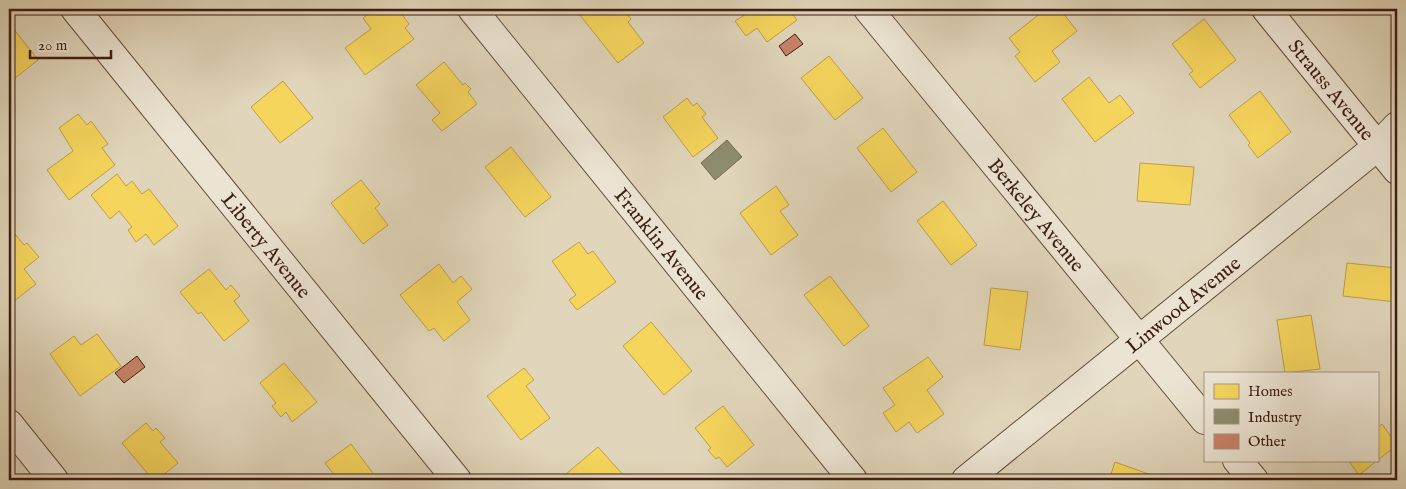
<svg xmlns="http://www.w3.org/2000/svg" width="1406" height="489" viewBox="0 0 1406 489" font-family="'IM FELL English',serif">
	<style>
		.homes { fill: #f6d55c; stroke: #be9e45 }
		.industry { fill: #8c8c6e; stroke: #746b52 }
		.building { fill: #c88267; stroke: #3c1d10 }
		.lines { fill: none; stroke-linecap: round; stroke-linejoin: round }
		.street-casing { stroke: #654b3b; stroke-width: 30 }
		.street { stroke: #ece4d3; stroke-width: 28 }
		.labels { text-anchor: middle; stroke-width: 5; stroke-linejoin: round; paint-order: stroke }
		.street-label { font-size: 20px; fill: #3c1d10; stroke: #ece4d3 }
	</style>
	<rect width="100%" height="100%" fill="#e1d6bb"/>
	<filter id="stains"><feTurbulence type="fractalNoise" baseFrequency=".004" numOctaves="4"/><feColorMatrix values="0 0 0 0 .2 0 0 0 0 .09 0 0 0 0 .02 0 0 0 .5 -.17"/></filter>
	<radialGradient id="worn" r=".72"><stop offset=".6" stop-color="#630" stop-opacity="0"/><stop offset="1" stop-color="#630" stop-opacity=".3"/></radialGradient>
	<g class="homes">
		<path d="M375,9H398L409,24L405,28L414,39L365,75L345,48L371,29L363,18Z"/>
		<path d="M575,9H615L618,12L623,9L631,19L628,22L644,43L618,63Z"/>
		<path d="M742,9H788L797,20L767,42L757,28L746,36L735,21L746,14Z"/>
		<path d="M1046,9H1060L1077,31L1052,51L1060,62L1035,82L1015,56L1020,52L1009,38Z"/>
		<path d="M1204,19L1236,60L1200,88L1189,74L1193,71L1172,44Z"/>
		<path d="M9,23L38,60L14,79L9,73Z"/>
		<path d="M829,56L863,98L835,120L801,78Z"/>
		<path d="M444,62L463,85L465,83L471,89L468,92L477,104L442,131L432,120L440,113L416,85Z"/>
		<path d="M1089,77L1109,103L1120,95L1134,113L1095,142L1062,99Z"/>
		<path d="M283,81L313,118L280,143L251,107Z"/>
		<path d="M1260,91L1291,132L1258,158L1248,145L1250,143L1229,115Z"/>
		<path d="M687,98L693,106L697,103L706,114L702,117L718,138L693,157L663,117Z"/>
		<path d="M78,114L87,125L91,121L108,144L102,148L115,165L69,200L47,170L73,151L59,128Z"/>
		<path d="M883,128L917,172L891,192L857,148Z"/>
		<path d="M511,147L551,197L525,217L485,167Z"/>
		<path d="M1140,163L1194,167L1190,205L1137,201Z"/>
		<path d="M117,174L126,186L132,181L142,194L149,189L178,226L154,245L146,234L136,242L128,230L132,227L119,211L110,219L91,195Z"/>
		<path d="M361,180L380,204L375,208L388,225L363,244L331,203Z"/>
		<path d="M776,186L789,205L780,211L798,235L771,255L740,213Z"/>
		<path d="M943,201L977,245L951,265L917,221Z"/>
		<path d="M10,228L24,245L27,243L39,257L24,269L36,284L9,305Z"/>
		<path d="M579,242L588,254L593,251L616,282L577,310L569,300L576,295L552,261Z"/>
		<path d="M1347,263L1397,268L1396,302L1343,296Z"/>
		<path d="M439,264L453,283L461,276L472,289L457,302L470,320L444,341L434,328L429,331L400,295Z"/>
		<path d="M209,269L226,290L231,285L240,296L234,301L249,321L224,341L201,312L198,314L180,292Z"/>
		<path d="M830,276L869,326L844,346L804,295Z"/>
		<path d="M991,288L1028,292L1020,350L984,345Z"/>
		<path d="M1311,315L1320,369L1285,373L1277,320Z"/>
		<path d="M651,322L692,371L664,395L623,346Z"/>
		<path d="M97,334L121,366L80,396L50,354L74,336L81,345Z"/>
		<path d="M928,357L943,377L927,390L944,414L917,433L909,422L896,432L883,413L895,405L883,388Z"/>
		<path d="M284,363L317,402L292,422L286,412L281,417L272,406L276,403L260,383Z"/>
		<path d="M524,368L534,380L526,386L550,418L521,440L487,396Z"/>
		<path d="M723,406L754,445L727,467L719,457L716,459L708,450L711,448L695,428Z"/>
		<path d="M146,423L153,431L156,428L165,438L160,442L178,463L157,480H153L122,443Z"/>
		<path d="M1382,424L1397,445L1359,475L1348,460H1377V428Z"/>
		<path d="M351,444L378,480H338L325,463Z"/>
		<path d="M598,447L625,477L622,480H559Z"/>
		<path d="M1115,462L1165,480H1109Z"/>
	</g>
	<path class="industry" d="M727,140L742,157L715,180L701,163Z"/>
	<g class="building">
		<path d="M795,34L803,44L786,56L779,46Z"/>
		<path d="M137,356L145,367L124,383L115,373Z"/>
	</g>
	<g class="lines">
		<defs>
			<g id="street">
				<path id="s1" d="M75,9L457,480"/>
				<path id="s2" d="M472,9L853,480"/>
				<path id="s3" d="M868,9L1205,420"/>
				<path id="s4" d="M1266,9L1397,170"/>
				<path d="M9,424L54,480"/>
				<path d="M1237,460L1254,480"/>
				<path id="s5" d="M966,480L1378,146L1397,126"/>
			</g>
		</defs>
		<use href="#street" class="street-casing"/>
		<use href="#street" class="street"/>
	</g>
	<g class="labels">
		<g class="street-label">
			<text dy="7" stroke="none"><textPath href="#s4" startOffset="104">Strauss Avenue</textPath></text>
			<text dy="7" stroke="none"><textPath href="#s3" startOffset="266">Berkeley Avenue</textPath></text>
			<text dy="7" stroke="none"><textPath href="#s2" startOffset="302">Franklin Avenue</textPath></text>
			<text dy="7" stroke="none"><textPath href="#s1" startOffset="304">Liberty Avenue</textPath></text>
			<text dy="7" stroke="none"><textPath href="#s5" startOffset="279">Linwood Avenue</textPath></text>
		</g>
	</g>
	<rect width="1406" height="489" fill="none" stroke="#e1d6bb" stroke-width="30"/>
	<rect x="10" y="10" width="1386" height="469" fill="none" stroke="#3c1d10" stroke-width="2.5"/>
	<rect x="15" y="15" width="1376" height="459" fill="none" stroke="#3c1d10"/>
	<rect x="1204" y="372" width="175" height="90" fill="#ece4d3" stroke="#a69485"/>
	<rect x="1214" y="384" width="25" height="15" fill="#f6d55c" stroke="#a69485"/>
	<text x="1248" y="396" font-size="15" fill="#3c1d10">Homes</text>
	<rect x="1214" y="409" width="25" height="15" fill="#8c8c6e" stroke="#a69485"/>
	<text x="1248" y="422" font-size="15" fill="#3c1d10">Industry</text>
	<rect x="1214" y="434" width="25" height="15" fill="#c88267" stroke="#a69485"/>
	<text x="1248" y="446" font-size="15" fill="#3c1d10">Other</text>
	<path d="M30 50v8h81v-8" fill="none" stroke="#3c1d10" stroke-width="2.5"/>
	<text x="38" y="50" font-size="15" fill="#3c1d10" stroke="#ece4d3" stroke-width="4" paint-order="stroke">20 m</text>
	<rect width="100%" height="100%" filter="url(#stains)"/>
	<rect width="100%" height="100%" fill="url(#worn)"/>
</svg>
